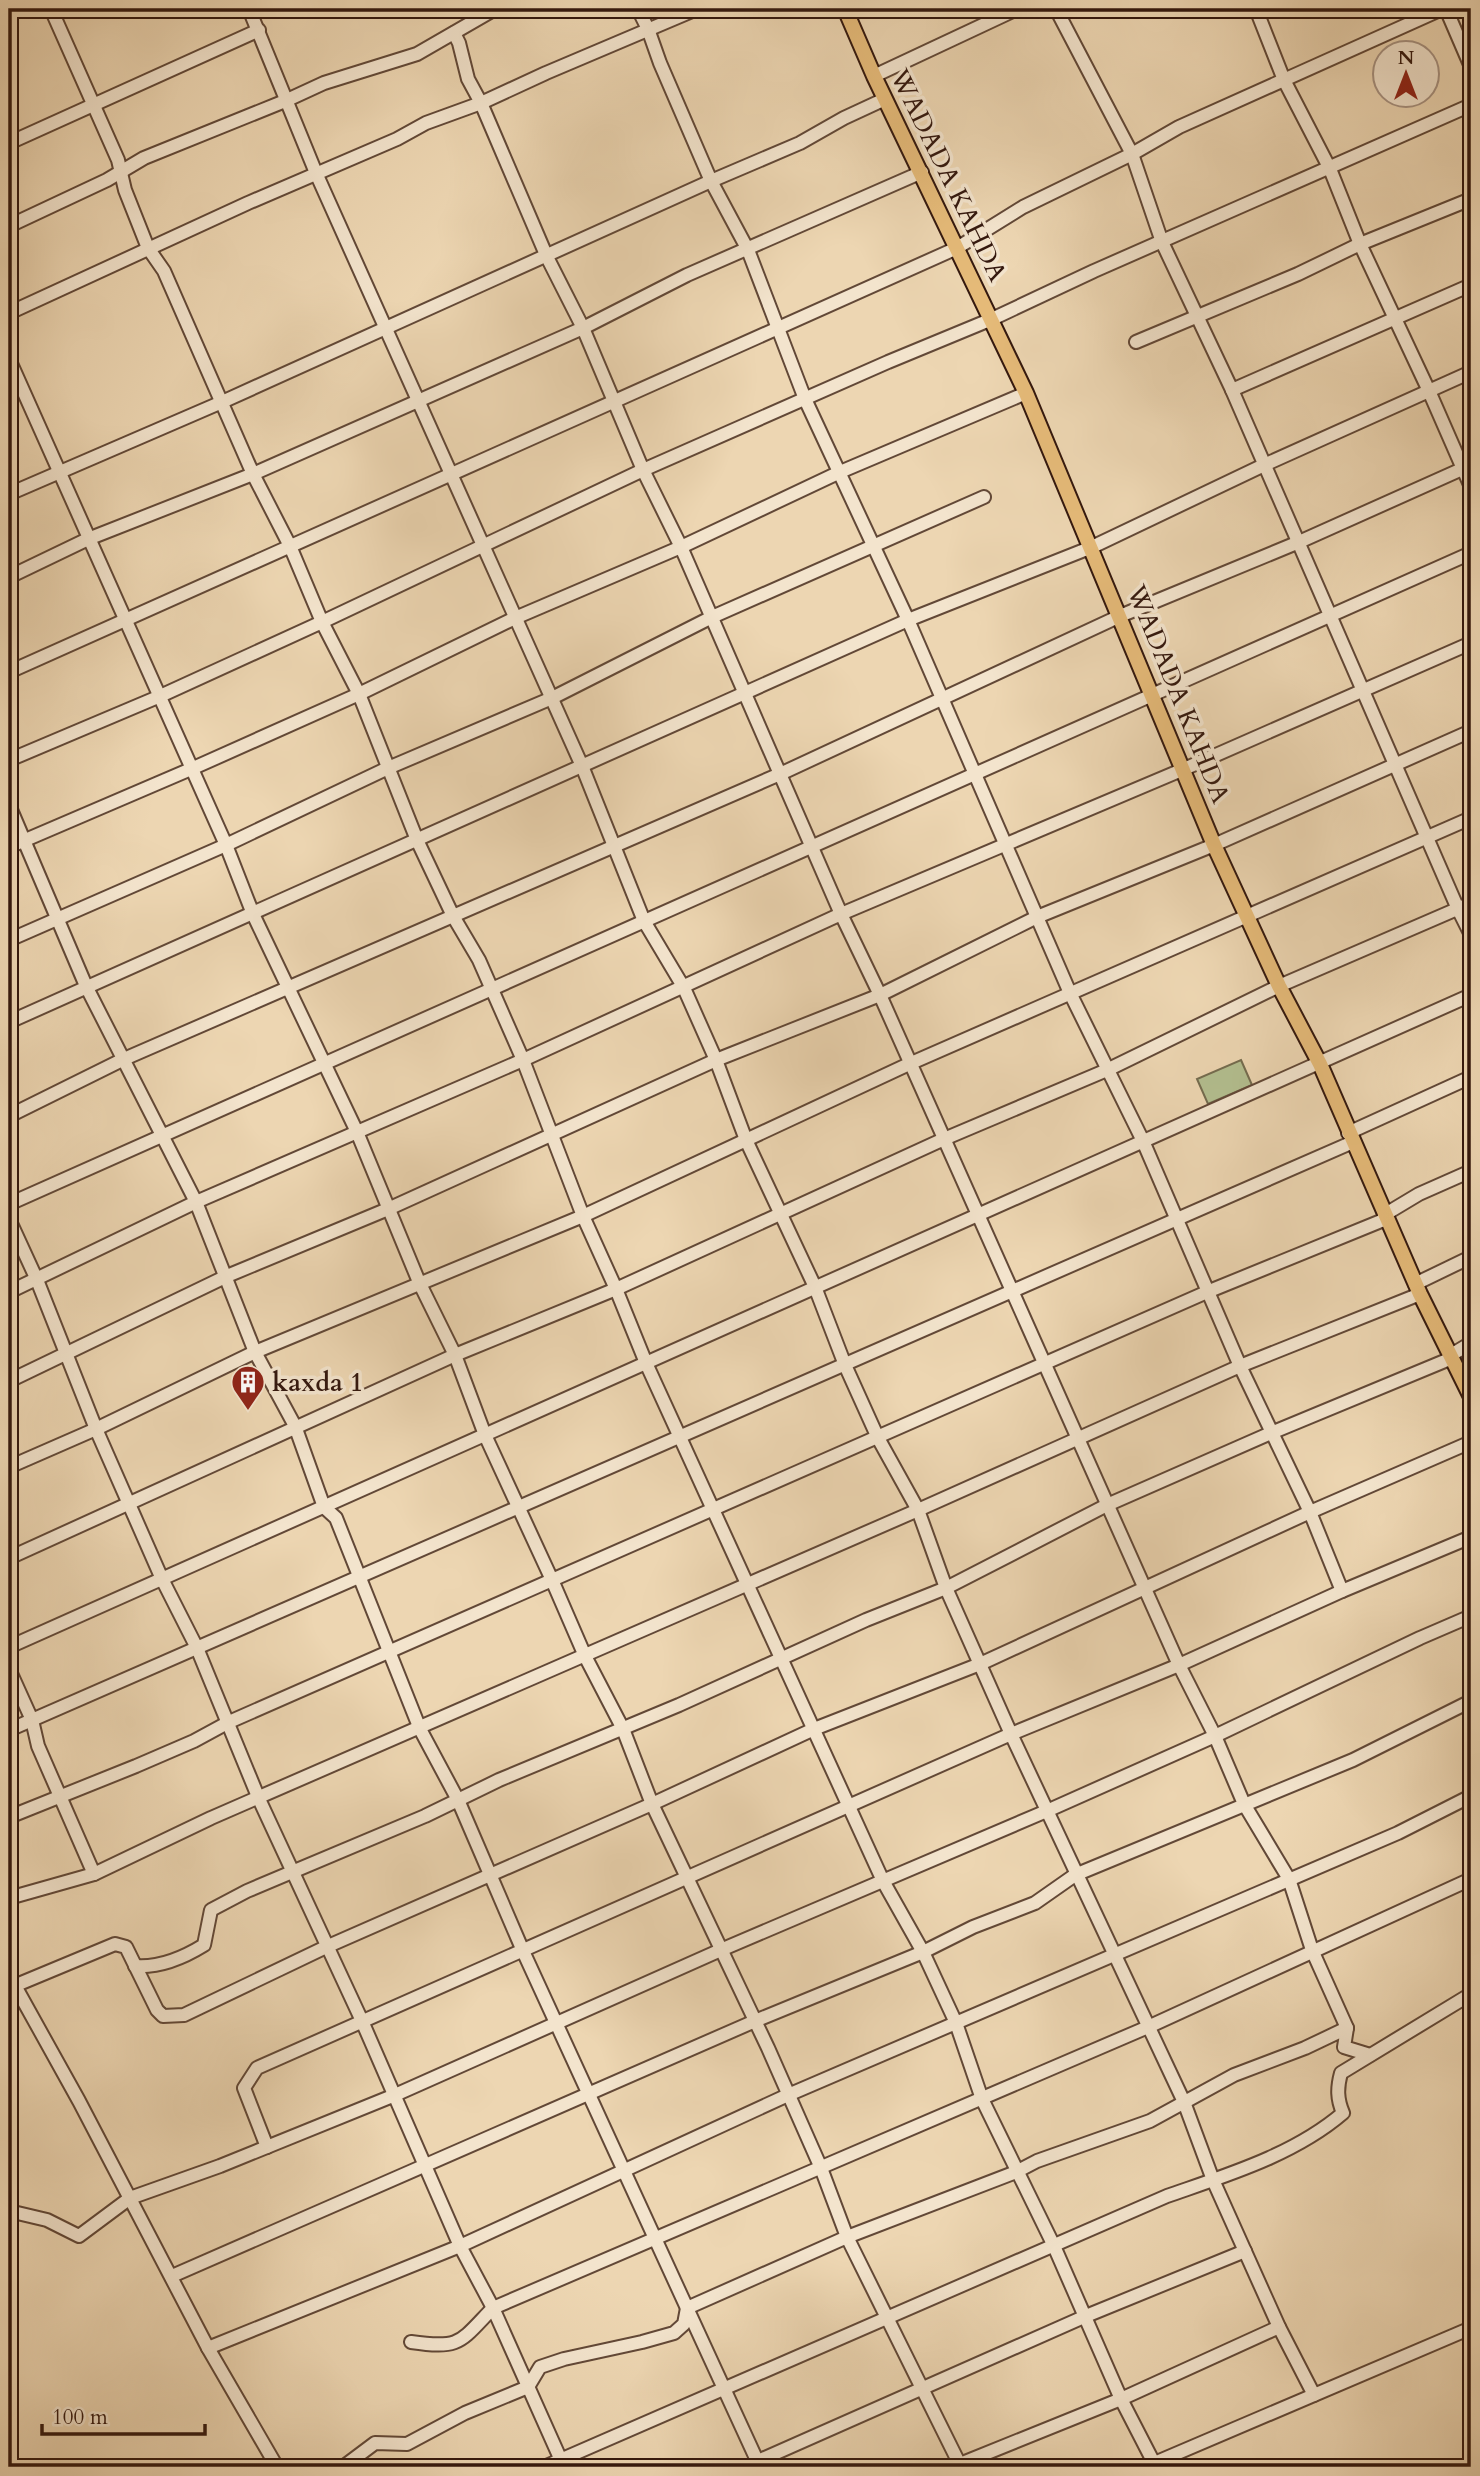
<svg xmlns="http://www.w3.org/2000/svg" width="1480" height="2476" viewBox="0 0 1480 2476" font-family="Cardo,serif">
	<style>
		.green { fill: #b3bf90; stroke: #746c4f; stroke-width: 2 }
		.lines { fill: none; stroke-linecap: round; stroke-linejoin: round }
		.minor-casing { stroke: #624837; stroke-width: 16 }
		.major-casing { stroke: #34180e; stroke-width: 18 }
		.minor { stroke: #f3e4cd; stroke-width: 12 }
		.major { stroke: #e6bb79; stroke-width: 14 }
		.labels { text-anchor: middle; stroke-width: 7; stroke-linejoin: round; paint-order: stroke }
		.street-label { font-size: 26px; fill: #34180e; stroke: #f3e4cd }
		.poi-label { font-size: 26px; font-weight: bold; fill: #34180e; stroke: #f3e4cd; text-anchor: start }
	</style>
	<rect width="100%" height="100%" fill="#edd6b2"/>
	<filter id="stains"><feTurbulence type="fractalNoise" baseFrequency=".00286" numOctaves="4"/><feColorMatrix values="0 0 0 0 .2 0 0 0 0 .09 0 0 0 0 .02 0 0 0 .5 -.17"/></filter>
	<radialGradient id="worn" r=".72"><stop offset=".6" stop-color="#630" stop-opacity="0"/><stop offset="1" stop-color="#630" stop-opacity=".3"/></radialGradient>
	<path class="green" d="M1241,1060L1252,1085L1208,1104L1197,1079Z"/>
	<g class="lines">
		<defs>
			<g id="minor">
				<path d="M51,9L118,160L125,190L148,248L164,271L253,474L290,546L322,622L359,694L417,840L453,916L479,960L523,1060L583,1216L616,1289L646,1363L883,1881L923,1952L956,2023L982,2099L1054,2246L1121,2399L1156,2467"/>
				<path d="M249,9L316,173L582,766L644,921L684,988L716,1060L746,1140L815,1287L845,1365L878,1438L918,1510L946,1588L1011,1734L1184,2102L1213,2180L1279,2327L1314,2395"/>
				<path d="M638,9L648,29L660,63L711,181L748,250L805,399L908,620L1070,993L1143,1141L1240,1366L1310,1512L1342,1591"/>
				<path d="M1056,9L1132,154L1162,242L1232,390L1458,909L1471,935"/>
				<path d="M1256,9L1284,80L1330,169L1360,244L1429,391L1471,487"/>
				<path d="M1446,9L1471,67"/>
				<path d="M454,33L459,43L468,79L481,103L547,257L583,328L643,470L681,547L841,914L880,995L1179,1665L1215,1736L1244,1804L1289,1879L1312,1950L1347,2028"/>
				<path d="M874,76L1017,9"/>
				<path d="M9,143L259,30"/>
				<path d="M9,226L107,180L144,158L285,101L324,83L417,54L495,9"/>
				<path d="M9,313L248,203L397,139L426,123L481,103L546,73L697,9"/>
				<path d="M1136,342L1298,274L1360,244L1471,199"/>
				<path d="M9,359L226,845L253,914L357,1132L419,1282L455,1355L485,1435L552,1580L585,1656L623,1729L652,1804L768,2048L821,2168L847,2237L961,2467"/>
				<path d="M1232,390L1471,285"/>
				<path d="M9,494L222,402L711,181L800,143L844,118L885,99"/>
				<path d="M9,577L88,539L253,474L583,328L687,275L922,172"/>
				<path d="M9,672L957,248L1023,207L1132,154L1179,127L1442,9"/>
				<path d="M9,760L158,697L322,622L643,470L888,362L992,319L1094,271L1471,105"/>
				<path d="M9,805L86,986L196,1202L255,1352L295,1426L324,1507L336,1518L420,1729L458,1800L523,1951L760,2467"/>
				<path d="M9,847L191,769L359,694L515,618L681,547L840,472L1026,393"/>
				<path d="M9,940L226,845L388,768L552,698L712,617L984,497"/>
				<path d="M9,1022L908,620L1092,547L1264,465L1471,372"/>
				<path d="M9,1116L124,1059L780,774L1120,616L1299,542L1471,465"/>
				<path d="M1348,1133L1471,1077"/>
				<path d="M9,1204L1471,553"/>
				<path d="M1384,1215L1419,1194L1471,1171"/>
				<path d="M9,1219L37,1280L96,1429L162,1579L197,1648L259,1799L362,2021L460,2246L493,2308L564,2467"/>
				<path d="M1415,1284L1471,1257"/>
				<path d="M9,1292L196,1202L523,1060L841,914L1184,769L1471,643"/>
				<path d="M1451,1355L1471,1343"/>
				<path d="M9,1381L227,1276L388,1209L716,1060L880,995L1037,917L1214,845L1471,731"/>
				<path d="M9,1467L96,1429L255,1352L583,1216L909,1064L1471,818"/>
				<path d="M9,1558L455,1355L616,1289L944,1139L1107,1070L1279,986L1471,903"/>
				<path d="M9,1647L1471,995"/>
				<path d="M9,1669L32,1720L38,1746L94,1874"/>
				<path d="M9,1730L1353,1142"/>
				<path d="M9,1817L136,1766L194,1741L229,1722L1207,1292L1386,1219"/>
				<path d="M9,1898L94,1874L211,1818L918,1510L1240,1366L1420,1294"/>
				<path d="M135,1966C160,1968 183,1958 204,1945L211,1910L247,1891L425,1816L499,1780L679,1705L866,1620L946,1588L1107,1505L1271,1433L1452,1358"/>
				<path d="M9,1975L79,2101L208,2348L277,2467"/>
				<path d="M14,1986L115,1944L126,1947L157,2010L163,2016L184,2015L326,1947L652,1804L814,1729L980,1664L1310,1512L1471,1442"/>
				<path d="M267,2147L244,2088L257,2068L1011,1734L1179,1665L1342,1591L1471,1537"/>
				<path d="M9,2211L47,2220L79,2236L130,2198L220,2166L395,2095L723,1949L1049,1810L1215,1736L1420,1638L1471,1616"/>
				<path d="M172,2276L755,2021L923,1952L973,1927L1035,1903L1075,1875L1353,1760L1471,1701"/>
				<path d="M411,2342C461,2349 459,2343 493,2308L1148,2027L1471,1879"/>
				<path d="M208,2348L460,2246L788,2095L1398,1833L1471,1796"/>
				<path d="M758,2461L1086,2316L1245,2251"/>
				<path d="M960,2464L1121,2399L1279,2327"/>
				<path d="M343,2467L375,2443L407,2444L465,2413L528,2387L540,2367L564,2359L642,2342L674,2333L684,2324L687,2308L847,2237L1016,2172L1037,2161L1150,2121L1234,2075L1305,2048L1347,2028L1344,2047L1370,2055"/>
				<path d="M544,2467L1167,2196C1227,2175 1294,2155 1343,2113C1337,2099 1337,2088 1341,2073L1471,1994"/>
				<path d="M1145,2467L1471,2328"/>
			</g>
			<path id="major" d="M845,9L874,76L1026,393L1214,845L1279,986L1320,1064L1420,1294L1471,1397"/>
		</defs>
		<use href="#minor" class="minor-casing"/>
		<use href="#major" class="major-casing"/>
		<use href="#minor" class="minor"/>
		<use href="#major" class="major"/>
	</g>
	<defs>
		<symbol id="building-pin" viewBox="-11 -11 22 30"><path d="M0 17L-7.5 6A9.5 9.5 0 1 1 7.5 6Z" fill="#8f2418" stroke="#f3e4cd"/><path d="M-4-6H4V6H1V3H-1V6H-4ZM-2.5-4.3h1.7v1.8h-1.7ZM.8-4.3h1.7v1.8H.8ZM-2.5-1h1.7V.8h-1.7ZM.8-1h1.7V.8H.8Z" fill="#fff"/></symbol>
	</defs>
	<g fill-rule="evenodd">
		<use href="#building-pin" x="229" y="1363" width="38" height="52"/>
	</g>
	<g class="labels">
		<g class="street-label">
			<text transform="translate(949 175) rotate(64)" y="9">WADADA KAHDA</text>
			<text transform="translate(1179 694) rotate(68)" y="9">WADADA KAHDA</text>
		</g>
		<g class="poi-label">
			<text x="272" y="1391">kaxda 1</text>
		</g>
	</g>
	<rect width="1480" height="2476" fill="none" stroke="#edd6b2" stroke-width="35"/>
	<rect x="10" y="10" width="1459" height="2455" fill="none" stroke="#34180e" stroke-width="3.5"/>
	<rect x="18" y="18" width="1445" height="2441" fill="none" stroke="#34180e" stroke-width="2"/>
	<g transform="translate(1406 74)"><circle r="33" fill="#f3e4cd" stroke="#a79281" stroke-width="2"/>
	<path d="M0-5L12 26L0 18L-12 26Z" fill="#8f2418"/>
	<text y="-10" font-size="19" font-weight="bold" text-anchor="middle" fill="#34180e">N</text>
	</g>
	<path d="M42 2424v10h163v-10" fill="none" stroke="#34180e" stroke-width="3.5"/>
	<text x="52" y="2424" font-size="21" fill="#34180e" stroke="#f3e4cd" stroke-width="5" paint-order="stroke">100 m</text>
	<rect width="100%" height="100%" filter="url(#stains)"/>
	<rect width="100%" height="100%" fill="url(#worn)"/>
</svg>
